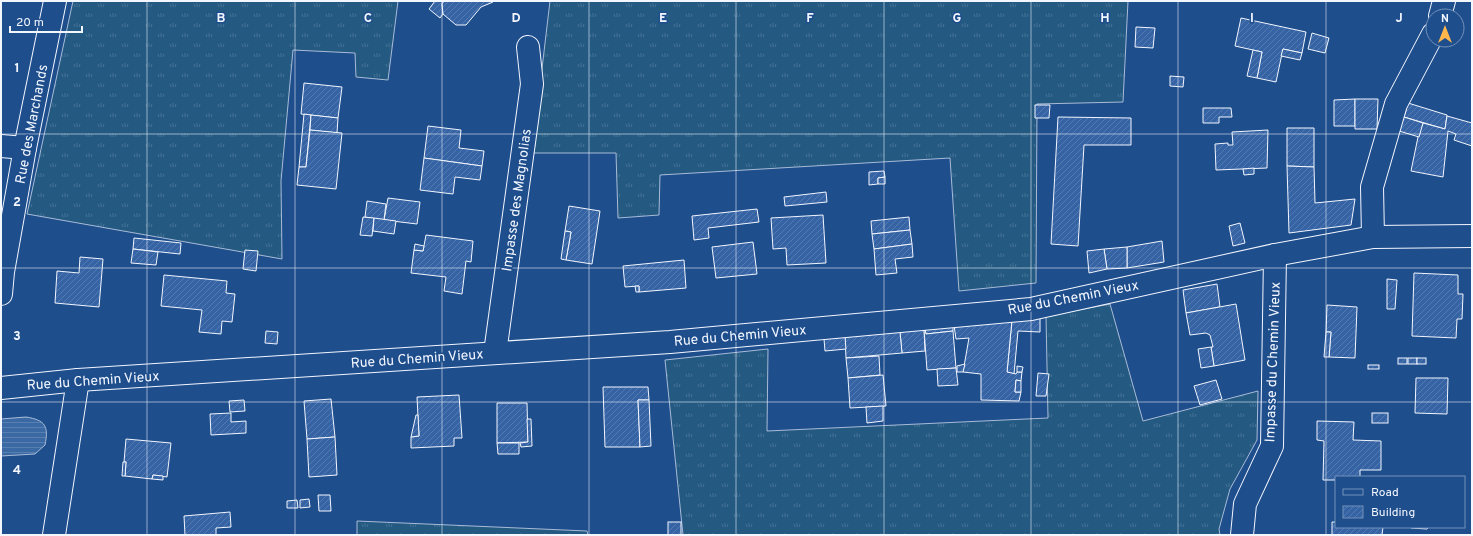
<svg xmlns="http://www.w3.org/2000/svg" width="1473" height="536" font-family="Overpass,sans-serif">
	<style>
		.grass { fill: url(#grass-tufts); stroke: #a8bbd7 }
		.water { fill: url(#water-rules); stroke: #a8bbd7 }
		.building { fill: url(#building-hatch); stroke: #f2f6ff }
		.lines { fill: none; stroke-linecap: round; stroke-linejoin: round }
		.street-casing { stroke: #f2f6ff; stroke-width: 24 }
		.street { stroke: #1f4e8c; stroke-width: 22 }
		.grid { fill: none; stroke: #f2f6ff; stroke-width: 1; stroke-opacity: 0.55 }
		.labels { text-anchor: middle; stroke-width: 3; stroke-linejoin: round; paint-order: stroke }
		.street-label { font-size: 14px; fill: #f2f6ff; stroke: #1f4e8c }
		.grid-label { font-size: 13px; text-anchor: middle; font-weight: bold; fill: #f2f6ff; stroke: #1f4e8c; stroke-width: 3; stroke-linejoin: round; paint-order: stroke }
	</style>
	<defs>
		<pattern id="grass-tufts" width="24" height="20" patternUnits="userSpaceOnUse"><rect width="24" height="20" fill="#245a82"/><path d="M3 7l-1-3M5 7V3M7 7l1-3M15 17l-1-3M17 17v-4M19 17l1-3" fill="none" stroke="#447295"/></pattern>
		<pattern id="water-rules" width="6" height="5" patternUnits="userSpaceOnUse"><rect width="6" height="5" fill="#3b69a3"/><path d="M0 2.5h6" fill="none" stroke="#587fb1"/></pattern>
		<pattern id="building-hatch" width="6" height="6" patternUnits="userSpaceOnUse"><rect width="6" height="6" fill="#3563a3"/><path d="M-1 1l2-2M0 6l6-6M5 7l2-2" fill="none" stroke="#537ab1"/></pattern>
	</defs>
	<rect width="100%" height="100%" fill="#1f4e8c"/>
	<g class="grass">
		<path d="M73,1H398L388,80L356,77L355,53L293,50L281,181L282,259L27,214Z"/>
		<path d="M550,1H1128L1123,102L1037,104L1036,283L959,291L950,158L660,175L659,215L618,218L616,153H532Z"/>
		<path d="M1110,304L1143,421L1258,391L1257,440L1230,489L1219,529L1220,535H683L665,360L768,349L767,431L1048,418L1046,316Z"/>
		<path d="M357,521L587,531L588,535H357Z"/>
	</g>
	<path class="water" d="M26,417C45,420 49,426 45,445L35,454L1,456V419Z"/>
	<g class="building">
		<path d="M435,1H444L442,4L443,14L440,18L429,9Z"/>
		<path d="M444,1H493V2L481,7L466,25H456L443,14L442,4Z"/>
		<path d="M1241,18L1306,32L1302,53L1283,49L1276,82L1257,78L1262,52L1235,46Z"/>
		<path d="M1136,27L1155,28L1153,48L1135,47Z"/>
		<path d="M1312,33L1329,38L1325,53L1308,49Z"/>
		<path d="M1283,49L1302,53L1300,60L1281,56Z"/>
		<path d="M1253,50L1262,52L1257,78L1247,76Z"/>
		<path d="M1170,76L1184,77L1183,87L1170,86Z"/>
		<path d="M304,83L342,87L338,118L301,114Z"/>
		<path d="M1355,99V126H1334V100Z"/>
		<path d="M1355,99H1378L1377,129H1355Z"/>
		<path d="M1408,103L1447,115L1445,129L1404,117Z"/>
		<path d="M1035,105H1050L1049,118H1035Z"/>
		<path d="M1203,108H1231L1232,117H1219V123H1203Z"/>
		<path d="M304,114L311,115L306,167H299Z"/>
		<path d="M311,115L338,118L337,133L310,130Z"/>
		<path d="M1447,116L1472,123V146L1454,140L1456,134L1448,131L1443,177L1411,171L1418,137L1423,123L1445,129Z"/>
		<path d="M1058,117L1131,118V145H1084L1078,246L1051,244Z"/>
		<path d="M1404,117L1423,123L1419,137L1399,131Z"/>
		<path d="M428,126L461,130L459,148L484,151L482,166L424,158Z"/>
		<path d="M1287,128H1314V167L1287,166Z"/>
		<path d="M310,130L342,133L336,189L297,185L299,167H306Z"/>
		<path d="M1268,130L1267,168L1216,170L1215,144L1228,143V145H1233L1232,132Z"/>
		<path d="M424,158L482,166L480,180L455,177L453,194L420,190Z"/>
		<path d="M1287,166L1314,167L1315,203L1355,199L1351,225L1289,233Z"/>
		<path d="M1254,168V174L1244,175L1243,169Z"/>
		<path d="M884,171L885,177L878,178V184L869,185V172Z"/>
		<path d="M885,177V184H878V178Z"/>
		<path d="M826,192L827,202L785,206L784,197Z"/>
		<path d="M388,198L420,202L417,224L384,220Z"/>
		<path d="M367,201L386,204L384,220L365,217Z"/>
		<path d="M569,206L600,211L592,264L566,260L571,232L565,231Z"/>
		<path d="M757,209L759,222L708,228L709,238L694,240L692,216Z"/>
		<path d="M823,215L826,263L787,265L786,248L773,249L771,218Z"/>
		<path d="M363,217L374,218L372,236L360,235Z"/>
		<path d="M909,217L910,230L872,234L871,221Z"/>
		<path d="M374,218L396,221L394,234L373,231Z"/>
		<path d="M1240,223L1245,243L1233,246L1229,226Z"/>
		<path d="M910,230L912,244L874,249L872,234Z"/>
		<path d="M565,231L571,232L566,260L561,259Z"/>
		<path d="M426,235L473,241L471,262L466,261L462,294L444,291L446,277L411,273L414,250L423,251Z"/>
		<path d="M134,238L181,243L180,254L133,249Z"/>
		<path d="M1162,241L1164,262L1127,268V247Z"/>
		<path d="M753,242L757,274L716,278L712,247Z"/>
		<path d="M415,244L424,246L423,251L414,250Z"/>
		<path d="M912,244L913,257L895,259L897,273L876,275L874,249Z"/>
		<path d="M1127,247V268L1107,269L1104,249Z"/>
		<path d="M133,249L158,252L156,265L131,263Z"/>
		<path d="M1104,249L1107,269L1089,273L1087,251Z"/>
		<path d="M245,250L258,251L256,271L243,269Z"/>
		<path d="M80,257L103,259L99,307L55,303L57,271L79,273Z"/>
		<path d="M684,260L686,288L639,292V286L625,287L623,266Z"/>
		<path d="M1414,273L1458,275V294H1463L1462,319H1457L1456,338L1412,336Z"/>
		<path d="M164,275L227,281L226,293L235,294L232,322L222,321L221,334L199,332L202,310L161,306Z"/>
		<path d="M1387,279L1397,280L1395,309H1387Z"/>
		<path d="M1217,284L1220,307L1186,313L1183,290Z"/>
		<path d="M635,286H639V292H636Z"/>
		<path d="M1236,304L1245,360L1214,366L1211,347H1213L1210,335L1206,333L1190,335L1186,313Z"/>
		<path d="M1327,305L1357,307L1355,358L1329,357L1331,332H1326Z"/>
		<path d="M1040,318V332L1018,331L1014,374L1007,372L1012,320Z"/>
		<path d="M1012,320L1007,372L1016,374L1017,372H1022L1021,381L1016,380L1015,392H1021L1019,401L981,400V374L963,372L969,338L956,339L954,325Z"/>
		<path d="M953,325V331L926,334L925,329Z"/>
		<path d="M924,329L925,351L902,353L900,332Z"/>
		<path d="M924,329H925L926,334L953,331L956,368L927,370Z"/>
		<path d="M266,331L278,332L277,344L265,343Z"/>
		<path d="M900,332L902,353L846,358L845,337Z"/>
		<path d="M1326,332H1331L1329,357H1324Z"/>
		<path d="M845,337L846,349L825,351L824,339Z"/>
		<path d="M1211,347L1214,366L1201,368L1198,349Z"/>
		<path d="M879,356L880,375L848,378L846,358Z"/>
		<rect x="1398" y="358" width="9" height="6"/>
		<rect x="1408" y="358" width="9" height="6"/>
		<rect x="1417" y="358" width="9" height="6"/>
		<path d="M965,364L963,372H957V366Z"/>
		<rect x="1368" y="365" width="11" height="4"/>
		<path d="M1017,366L1023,367L1022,372H1017Z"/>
		<path d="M956,368L958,385L938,386L937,369Z"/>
		<path d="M1038,373L1049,374L1046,396H1036Z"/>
		<path d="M883,375L886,406L850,408L848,378Z"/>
		<path d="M1416,378H1448L1447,414L1415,413Z"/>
		<path d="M1016,380L1021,381V392H1015Z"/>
		<path d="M1216,380L1222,399L1200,405L1194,386Z"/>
		<path d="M603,387H648L649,400H638L640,447H605Z"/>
		<path d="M459,395L462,438H454V446L411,448V437L419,436L417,397Z"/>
		<path d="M331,399L335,437L307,439L304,401Z"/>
		<path d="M244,400L245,411L230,412L229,401Z"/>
		<path d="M638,400H649L651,446L640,447Z"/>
		<path d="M497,403H527L528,442L497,443Z"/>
		<path d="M883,406V421L867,423L866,407Z"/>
		<path d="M231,413V422L246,421V433L211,435L210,414Z"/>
		<rect x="1372" y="413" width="16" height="10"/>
		<path d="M416,415H418L419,436L411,437Z"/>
		<path d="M527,419H531L532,446L521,447L520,443L528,442Z"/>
		<path d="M1317,421L1354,422L1353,440L1381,441V470H1360V477H1336V480H1323L1324,441L1317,440Z"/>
		<path d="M335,437L337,475L309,477L307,439Z"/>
		<path d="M126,439L171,443L167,477L153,475L152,479L125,476L126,462H124Z"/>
		<path d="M497,443H519V454H498Z"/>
		<path d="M123,462H126L125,476H122Z"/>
		<path d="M153,475L163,476V480L152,479Z"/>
		<path d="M318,495H330L331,511H319Z"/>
		<path d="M309,499L310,507L300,508V500Z"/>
		<path d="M297,500L298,508H287V501Z"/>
		<path d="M230,512L231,527L216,528V535H185L184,516Z"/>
		<rect x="668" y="522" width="13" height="13"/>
		<path d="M1332,522H1336V527H1383L1382,535H1332Z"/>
		<path d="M1411,527H1429L1427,529L1411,528Z"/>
	</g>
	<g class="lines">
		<g class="street-casing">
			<g id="street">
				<path d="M1440,16L1444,1"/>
				<path d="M1,146L25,148"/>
				<path d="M1373,237L1372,187L1396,104L1433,34"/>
				<path d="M1,294L3,272L25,148L55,1"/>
				<path d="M495,353L532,84L528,47"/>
				<path d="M1,388L78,380L670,342L1031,309L1275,255L1373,237L1472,236"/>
				<path d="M54,535L78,380"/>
				<path d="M1242,535L1245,504L1272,446L1275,255"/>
			</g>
		</g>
		<use href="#street" class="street"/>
	</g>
	<path class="grid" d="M147,1V535M295,1V535M442,1V535M589,1V535M736,1V535M884,1V535M1031,1V535M1178,1V535M1326,1V535M1,134H1472M1,268H1472M1,402H1472"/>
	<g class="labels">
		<g class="street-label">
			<text transform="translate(31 124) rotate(-79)" y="5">Rue des Marchands</text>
			<text transform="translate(516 200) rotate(-82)" y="5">Impasse des Magnolias</text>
			<text transform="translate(1073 297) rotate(-11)" y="5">Rue du Chemin Vieux</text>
			<text transform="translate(740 335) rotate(-5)" y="5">Rue du Chemin Vieux</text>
			<text transform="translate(417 358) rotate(-4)" y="5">Rue du Chemin Vieux</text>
			<text transform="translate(1272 362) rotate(-88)" y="5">Impasse du Chemin Vieux</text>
			<text transform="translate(93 380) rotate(-4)" y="5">Rue du Chemin Vieux</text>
		</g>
	</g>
	<g class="grid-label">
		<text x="221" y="22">B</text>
		<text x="368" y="22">C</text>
		<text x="516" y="22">D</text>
		<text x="663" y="22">E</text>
		<text x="810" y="22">F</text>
		<text x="957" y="22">G</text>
		<text x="1105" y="22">H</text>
		<text x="1252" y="22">I</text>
		<text x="1399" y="22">J</text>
		<text x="17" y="72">1</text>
		<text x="17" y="206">2</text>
		<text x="17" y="340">3</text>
		<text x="17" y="474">4</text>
	</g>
	<rect width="1473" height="536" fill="none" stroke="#f2f6ff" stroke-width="4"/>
	<rect x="1335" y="476" width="130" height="52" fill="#1f4e8c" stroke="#7391ba"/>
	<rect x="1343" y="489" width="20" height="6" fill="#1f4e8c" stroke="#7391ba"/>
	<text x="1371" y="496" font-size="12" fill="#f2f6ff">Road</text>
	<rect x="1343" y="506" width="20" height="12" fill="url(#building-hatch)" stroke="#7391ba"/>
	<text x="1371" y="516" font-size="12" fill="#f2f6ff">Building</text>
	<g transform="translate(1445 28)"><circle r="19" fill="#1f4e8c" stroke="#7391ba"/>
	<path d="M0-3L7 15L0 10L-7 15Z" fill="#ffb74d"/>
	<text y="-6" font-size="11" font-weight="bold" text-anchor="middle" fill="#f2f6ff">N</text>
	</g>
	<path d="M10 26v6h72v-6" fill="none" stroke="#f2f6ff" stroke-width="2"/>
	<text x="16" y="26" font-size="12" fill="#f2f6ff" stroke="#1f4e8c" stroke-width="3" paint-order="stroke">20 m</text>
</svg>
